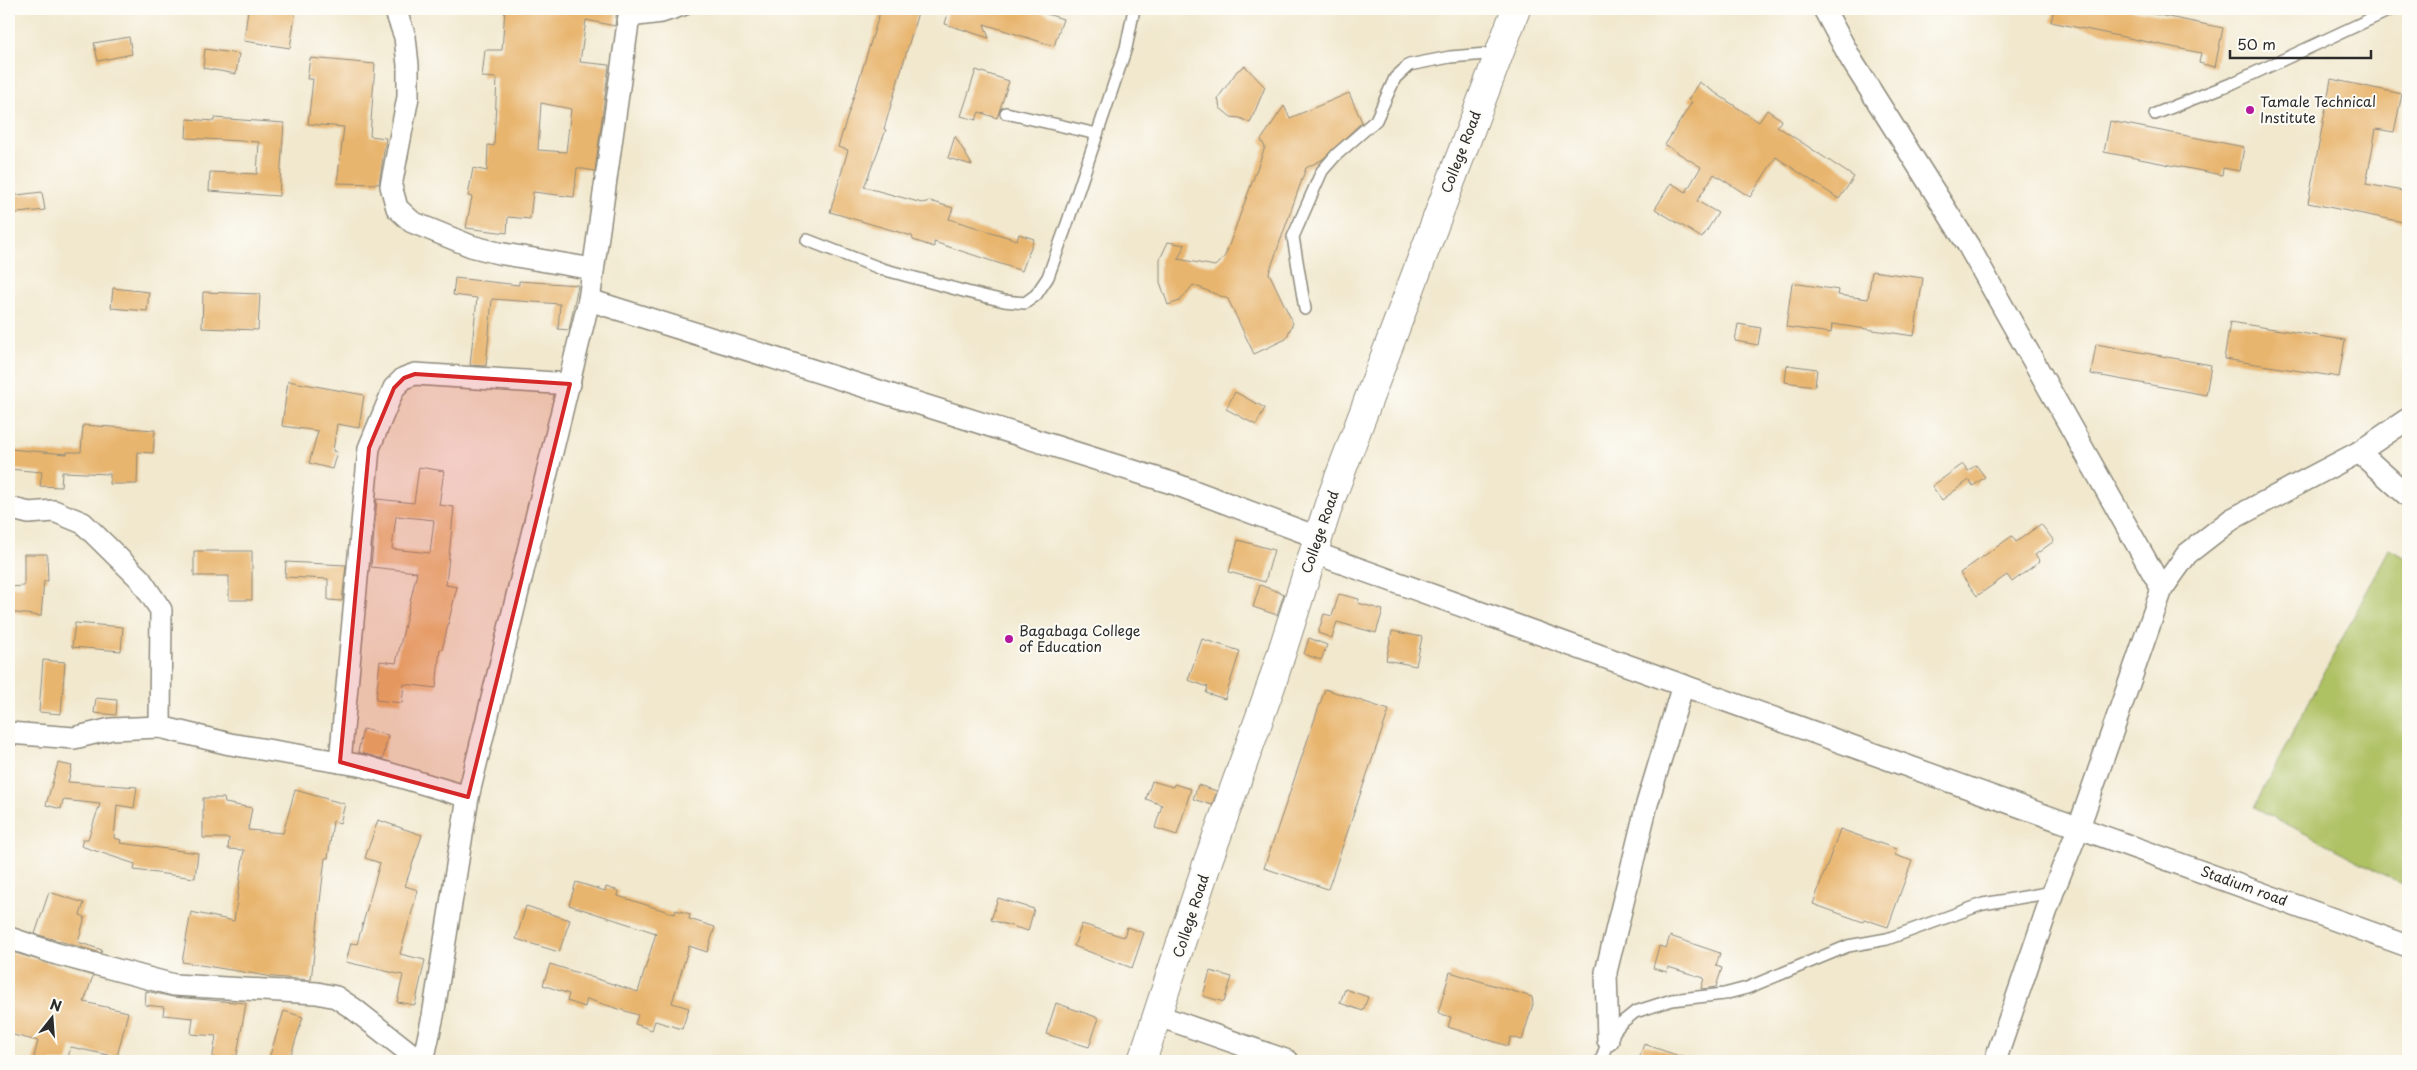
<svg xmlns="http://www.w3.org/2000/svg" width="2417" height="1070" font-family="'Playpen Sans',sans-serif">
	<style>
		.green { fill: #aec164; stroke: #6c7648 }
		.building { fill: #e8b56e; fill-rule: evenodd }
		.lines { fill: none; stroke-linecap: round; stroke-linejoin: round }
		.service-casing { stroke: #8e8a7c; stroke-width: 14 }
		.minor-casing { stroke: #8e8a7c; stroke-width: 24 }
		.tertiary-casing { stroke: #8e8a7c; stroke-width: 30 }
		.service { stroke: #fff; stroke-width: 11 }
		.minor { stroke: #fff; stroke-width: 21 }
		.tertiary { stroke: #fff; stroke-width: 28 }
		.marked { fill: #d62828; fill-opacity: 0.2; stroke: #d62828; stroke-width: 4; stroke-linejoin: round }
		.poi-dot { fill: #b5179e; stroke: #fdfcf7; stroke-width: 2 }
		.labels { text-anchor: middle; stroke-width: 4; stroke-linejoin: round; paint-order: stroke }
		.poi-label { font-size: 14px; fill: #2b2b2b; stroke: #fdfcf7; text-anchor: start }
		.street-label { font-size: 14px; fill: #2b2b2b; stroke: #fdfcf7 }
	</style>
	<rect width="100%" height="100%" fill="#fdfcf7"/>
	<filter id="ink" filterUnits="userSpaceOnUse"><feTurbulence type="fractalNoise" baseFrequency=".02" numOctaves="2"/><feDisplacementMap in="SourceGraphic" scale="10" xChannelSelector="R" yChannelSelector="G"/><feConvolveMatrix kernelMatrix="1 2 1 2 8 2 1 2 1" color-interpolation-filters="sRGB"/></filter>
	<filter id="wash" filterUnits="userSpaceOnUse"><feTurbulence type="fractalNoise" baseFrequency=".0096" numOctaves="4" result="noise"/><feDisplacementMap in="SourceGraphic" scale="20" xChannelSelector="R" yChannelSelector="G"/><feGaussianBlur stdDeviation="1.12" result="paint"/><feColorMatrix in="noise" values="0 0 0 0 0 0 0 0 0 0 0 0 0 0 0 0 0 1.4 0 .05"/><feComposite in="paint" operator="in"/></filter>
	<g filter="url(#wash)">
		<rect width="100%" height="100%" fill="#f1e8ce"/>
		<path class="green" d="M2389,549L2408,559V887L2254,807Z"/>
		<g id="blocks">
			<g class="building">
				<path d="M248,9H296L290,48L244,41Z"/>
				<path d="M505,9H617L615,26L586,20L580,62L609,65L595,171L577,168L574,197L533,192L530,219L508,217L507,233L466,228L472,197L468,196L473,168L487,171L488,145L494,146L497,78L482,77L485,50H502ZM541,103L571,109L566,152L538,150Z"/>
				<path d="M881,9H919L884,129L886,130L864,187L922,203L930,201L953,208L949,219L1017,240L1019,234L1034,239L1022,271L934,242V247L913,240L912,236L830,212L848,150L838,147Z"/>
				<path d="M946,9H1031L1063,19L1054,46L984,24L989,38L945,24L948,13L945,12Z"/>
				<path d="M2054,9H2129L2223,28L2215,67L2199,63L2201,53L2051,22Z"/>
				<path d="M129,37L132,54L98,61L94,43Z"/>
				<path d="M205,49L239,54L236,74L203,68Z"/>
				<path d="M310,58L375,64L370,136L386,138L379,184L337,183L344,127L308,124L313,79H307Z"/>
				<path d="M1245,66L1265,87L1250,123L1240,118L1231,117L1220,108L1218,98L1237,71Z"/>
				<path d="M976,70L1009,81L997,118L979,112L976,120L961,116Z"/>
				<path d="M2331,79L2402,94L2394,132L2376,129L2366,184L2408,192V223L2308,203Z"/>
				<path d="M1699,82L1759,122L1767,110L1782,120L1777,126L1854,177L1839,199L1776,157L1750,197L1714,174L1697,201L1718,213L1702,238L1655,209L1671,183L1686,192L1701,167L1665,145L1692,102L1688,100Z"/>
				<path d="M1349,93L1362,122L1323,159L1306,168L1269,273L1293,323L1286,339L1254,354L1228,299L1193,285L1180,301L1168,305L1160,282V259L1168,242L1185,245L1178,259L1215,266L1225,256L1265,147L1261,140L1284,106L1290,118Z"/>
				<path d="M214,118L284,123L279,196L209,191L210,172L257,174L259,142L186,138L187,119L214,121Z"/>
				<path d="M2110,121L2244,147L2240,171L2223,168L2222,175L2104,152Z"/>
				<path d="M955,136L972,165L948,158Z"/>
				<path d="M42,192L45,210L9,214V196Z"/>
				<path d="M1872,271L1923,278L1914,336L1832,324L1831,333L1786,327L1792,283L1839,290L1838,295L1868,299Z"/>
				<path d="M455,278L519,285V281L578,285L569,330L558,329L560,304L492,299L486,366L470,365L477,298L453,295Z"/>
				<path d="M113,288L149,292L147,311L111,308Z"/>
				<path d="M203,292L260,294L258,330L202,328Z"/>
				<path d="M2230,322L2345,340L2339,377L2224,359Z"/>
				<path d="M1738,324L1761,328L1758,345L1735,341Z"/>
				<path d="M2096,344L2211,365L2206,395L2091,374Z"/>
				<path d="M1787,365L1817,369L1815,386L1785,382Z"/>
				<path d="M288,381L364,395L359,428L337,424L333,451L337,452L332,469L309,463L318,431L282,426Z"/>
				<path d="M1235,392L1265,408L1256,425L1226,409Z"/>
				<path d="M83,425L155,430L153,453L138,452L137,484H110V474L62,472L61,487L40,486L42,472L9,469V449L67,454V452H81Z"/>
				<path d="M1963,464L1968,471L1976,465L1985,477L1973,486L1969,480L1942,500L1932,486Z"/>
				<path d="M419,467L444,471L439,505L454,507L446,585L457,587L442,650L440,649L436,688L404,684L402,703L376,700L380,661L396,663L417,572L371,567L377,499L414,503ZM396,516L434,520L430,553L392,549Z"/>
				<path d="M2041,524L2054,541L2035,555L2040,561L2012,582L2007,575L1977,596L1960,573L2012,536L2016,542Z"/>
				<path d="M1238,540L1274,550L1265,582L1229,572Z"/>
				<path d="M194,551H252V600H229V576H194Z"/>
				<path d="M24,554H47L48,581H44L41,616L9,612V587L24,586Z"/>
				<path d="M286,562L346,565L342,601L328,600V579L285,577Z"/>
				<path d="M1260,585L1284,594L1277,615L1253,607Z"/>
				<path d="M1339,594L1359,599L1358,603L1383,610L1376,633L1337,622L1332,638L1318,633L1324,614L1332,616Z"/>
				<path d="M75,623L123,627L121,651L72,647Z"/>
				<path d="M1392,631L1422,637L1416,666L1386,660Z"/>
				<path d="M1309,638L1327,645L1321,660L1304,654Z"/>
				<path d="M1202,639L1240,651L1225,699L1206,693L1208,687L1188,680Z"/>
				<path d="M43,660L65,662L61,714L39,712Z"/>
				<path d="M1325,689L1389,710L1328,889L1264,868Z"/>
				<path d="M96,698L117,700L116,715L94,713Z"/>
				<path d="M363,729L388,735L383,759L358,752Z"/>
				<path d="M58,763L72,766L68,782L137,787L134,808L117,805L114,838L121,840L120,843L198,853L195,878L134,870L135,864L81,846L83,839H88L100,804L63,800L61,809L46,805Z"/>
				<path d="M1152,781L1173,787L1174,784L1191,789L1177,835L1155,828L1162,805L1146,799Z"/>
				<path d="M1198,785L1217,791L1212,805L1193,799Z"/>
				<path d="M295,790L345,804L340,823L333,821L328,858H325L311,980L273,977L182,962L191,912L234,921L244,850L228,849L229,838H203V798H224L225,803L252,808L248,830L283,833Z"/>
				<path d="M378,820L422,835L405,886L418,890L400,954L425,960L415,1005L397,1002L403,975L346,962L351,943L357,944L380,863L365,858Z"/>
				<path d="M1840,829L1896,849L1895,855L1912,861L1888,927L1864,919L1863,922L1813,904Z"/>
				<path d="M576,882L605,891L606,887L619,891L618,896L675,914L676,910L690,914L689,919L715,927L707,952L689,946L672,1003L689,1008L682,1029L655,1021L652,1030L635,1024L638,1015L587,999L585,1007L567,1001L569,994L543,985L550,964L638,992L656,933L569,905Z"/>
				<path d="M49,892L84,903L80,915L85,917L78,942L102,950L101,953L35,934Z"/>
				<path d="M998,898L1034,909L1028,931L991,920Z"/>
				<path d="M526,906L570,920L559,952L516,939Z"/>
				<path d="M1082,924L1124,937L1127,927L1144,933L1132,968L1074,946Z"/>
				<path d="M1670,936L1720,953L1716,966L1722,968L1716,987L1701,989L1704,978L1668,967L1667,972L1653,968L1659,946L1666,948Z"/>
				<path d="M9,951L93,976L84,1002L128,1012L117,1057L71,1047L67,1061H33L38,1041L9,1034Z"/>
				<path d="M1210,971L1232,977L1224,1002L1203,996Z"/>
				<path d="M1450,972L1532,997L1533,1004L1522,1040L1511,1037L1508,1046L1448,1027L1451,1017L1438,1013Z"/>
				<path d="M1345,989L1368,997L1363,1011L1340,1003Z"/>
				<path d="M146,991L173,997L246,1003L236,1061H212L216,1036L191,1034L193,1018L163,1015L164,1007L145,1005Z"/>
				<path d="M1056,1003L1099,1018L1089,1047L1046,1034Z"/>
				<path d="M284,1011L303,1017L289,1061L269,1058Z"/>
				<path d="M1644,1044L1688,1059L1687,1061H1638Z"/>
			</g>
		</g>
	</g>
	<g filter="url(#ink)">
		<use href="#blocks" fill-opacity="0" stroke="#8e8a7c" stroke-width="1"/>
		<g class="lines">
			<g class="service-casing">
				<g id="service">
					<path d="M630,21L662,17L686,9"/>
					<path d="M1006,113L1097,134"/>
					<path d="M2155,114L2233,83L2392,9"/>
					<path d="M807,240L882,269L967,292L1004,301L1025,303L1036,295L1048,277L1068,221L1126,48L1134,9"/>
					<path d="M1305,309L1293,237L1322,171L1336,155L1376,120L1395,78L1409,65L1450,57L1499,53"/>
					<path d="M1601,1061L1608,1040L1620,1024L1635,1012L1672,1000L1724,994L1747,988L1848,946L1887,939L1983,904L2053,892"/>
				</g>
			</g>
			<g class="minor-casing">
				<g id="minor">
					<path d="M395,9L405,37L408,65V97L391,186L397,208L412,222L471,246L498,253L593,269"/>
					<path d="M1824,9L1852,61L1968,245L2162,589"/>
					<path d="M589,300L1175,484L1317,537"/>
					<path d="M2359,452L2408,496"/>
					<path d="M9,508L29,513L54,511L83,523L140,579L161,610L160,727"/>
					<path d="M1312,552L2408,946"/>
					<path d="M9,733L74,738L111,729L160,727L230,744L364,766L468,797L433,1016L423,1061"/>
					<path d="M340,762L369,448L394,388L404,378L415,374L570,384"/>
					<path d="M468,797L589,300L630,9"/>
					<path d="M9,938L57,954L174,985L317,993L336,997L354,1009L420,1061"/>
					<path d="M1159,1016L1288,1061"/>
					<path d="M1608,1040L1606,972L1647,804L1683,685"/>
					<path d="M1995,1061L2053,892L2079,827L2162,589L2187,554L2232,519L2359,452L2408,419"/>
				</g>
			</g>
			<g class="tertiary-casing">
				<path id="tertiary" d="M1142,1061L1208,861L1271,686L1329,504L1516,9"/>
			</g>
			<use href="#service" class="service"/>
			<use href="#minor" class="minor"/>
			<use href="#tertiary" class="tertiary"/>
		</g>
	</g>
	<path class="marked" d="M415,374L570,384L468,797L340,762L369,448L394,388L404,378Z"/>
	<g class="poi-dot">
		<circle cx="2250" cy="110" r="5"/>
		<circle cx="1009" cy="639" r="5"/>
	</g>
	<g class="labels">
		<g class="poi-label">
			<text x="2260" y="107">Tamale Technical<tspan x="2260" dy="16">Institute</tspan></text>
			<text x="1019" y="636">Bagabaga College<tspan x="1019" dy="16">of Education</tspan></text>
		</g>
		<g class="street-label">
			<text transform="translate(1461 152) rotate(-69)" y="5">College Road</text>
			<text transform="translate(1320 532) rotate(-71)" y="5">College Road</text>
			<text transform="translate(2244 886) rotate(20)" y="5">Stadium road</text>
			<text transform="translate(1191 916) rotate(-72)" y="5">College Road</text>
		</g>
	</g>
	<rect width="2417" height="1070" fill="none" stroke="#fdfcf7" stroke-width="30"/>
	<g transform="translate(52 1018) rotate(17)" stroke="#fdfcf7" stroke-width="4" paint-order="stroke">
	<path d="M0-4L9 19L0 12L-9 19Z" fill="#2b2b2b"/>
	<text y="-8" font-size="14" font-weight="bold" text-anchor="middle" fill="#2b2b2b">N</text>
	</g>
	<path d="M2230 50v8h141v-8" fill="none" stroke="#2b2b2b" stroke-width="2.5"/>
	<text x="2237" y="50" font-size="15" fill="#2b2b2b" stroke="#fdfcf7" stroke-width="4" paint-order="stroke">50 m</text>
</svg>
